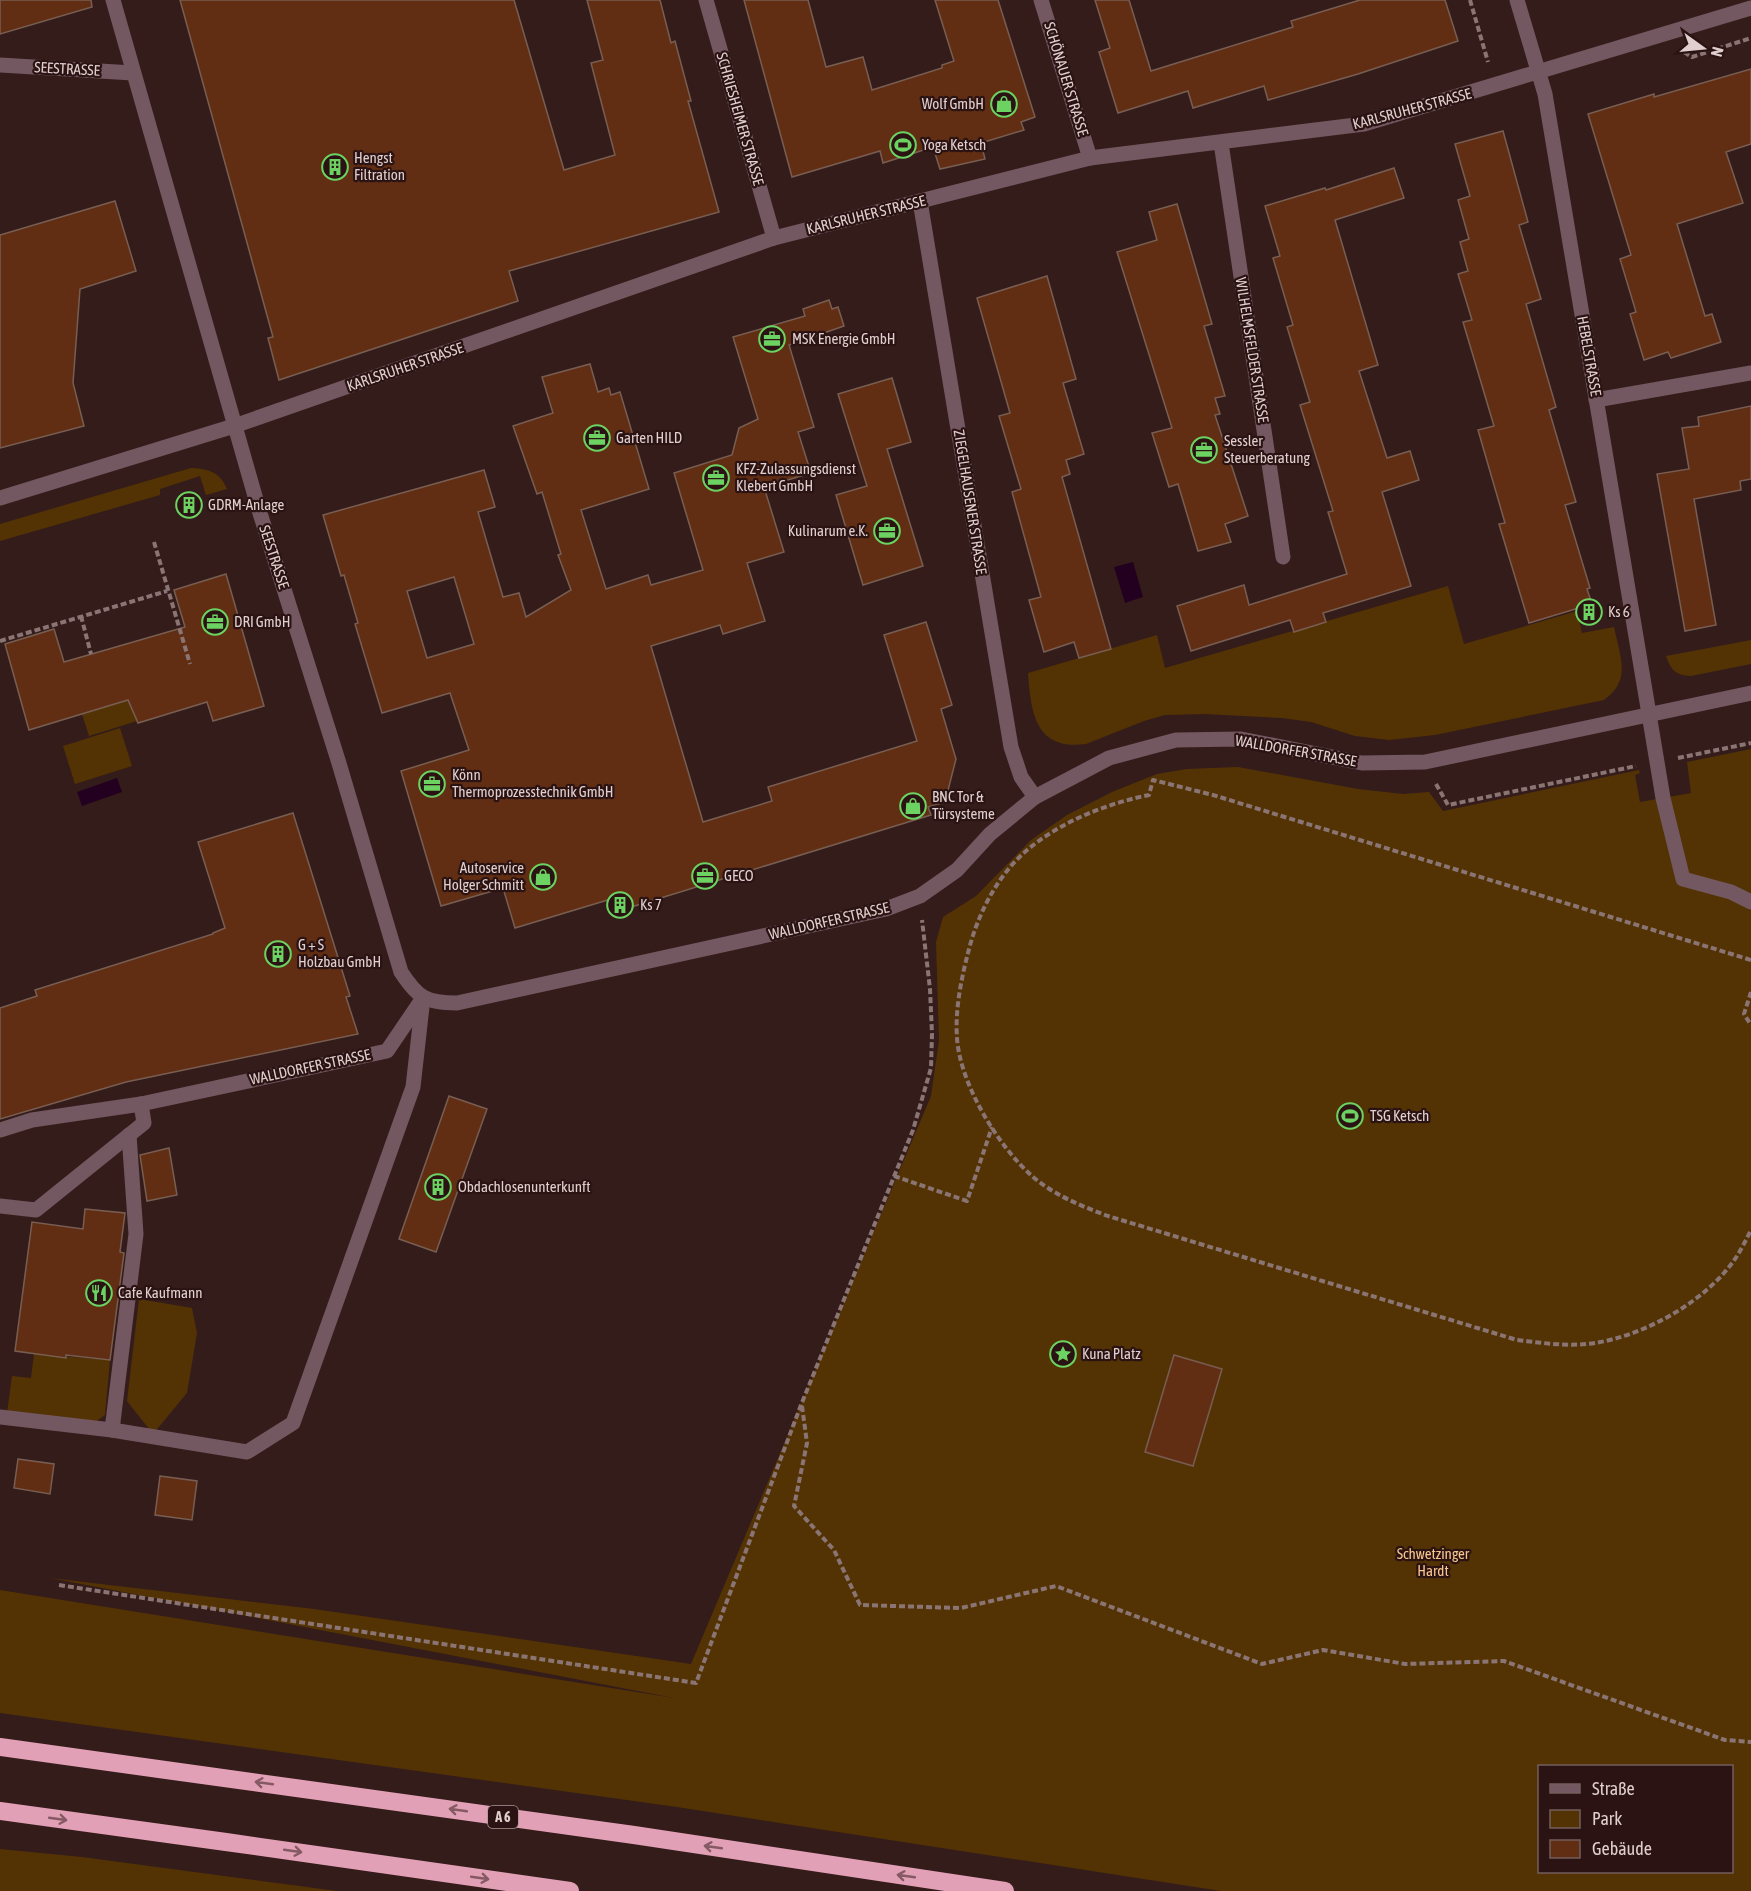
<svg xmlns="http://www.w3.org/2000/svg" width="1751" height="1891" font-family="'Asap Condensed',sans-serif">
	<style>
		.green { fill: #533304; fill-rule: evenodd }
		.water { fill: #23001f }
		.building { fill: #612e13; stroke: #785e52; stroke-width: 1.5; fill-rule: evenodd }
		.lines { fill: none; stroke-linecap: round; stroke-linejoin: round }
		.path { stroke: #8a7574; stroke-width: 4; stroke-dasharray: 6 3; stroke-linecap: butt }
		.service { stroke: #735861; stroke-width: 15 }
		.minor { stroke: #735861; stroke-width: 15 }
		.motorway { stroke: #e2a0b6; stroke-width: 18 }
		.oneway { stroke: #865a64 }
		.labels { text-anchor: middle; stroke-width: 4.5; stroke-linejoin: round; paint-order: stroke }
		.shield { fill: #2a1312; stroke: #a99796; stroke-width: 1.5 }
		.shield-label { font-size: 14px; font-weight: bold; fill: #e0cfce }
		.street-label { font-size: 15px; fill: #e0cfce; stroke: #2a1312 }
		.poi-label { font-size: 15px; fill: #e0cfce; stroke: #2a1312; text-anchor: start }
		.park-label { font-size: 15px; fill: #f8c68f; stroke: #2a1312 }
	</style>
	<rect width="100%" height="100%" fill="#341c1b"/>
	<g class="green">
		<path d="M191,468C209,469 220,472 227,489L206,495L200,476L160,489V495L0,541V524Z"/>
		<path d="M1448,586L1464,644L1577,611L1582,633L1614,627C1620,657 1632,680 1604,700L1435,735L1389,740L1355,736L1311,722L1282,718L1205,714L1165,715L1144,721L1086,744C1035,751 1031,712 1028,673L1157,635L1165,668Z"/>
		<path d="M1751,640V664L1691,676C1675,675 1671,670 1666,656Z"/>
		<path d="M131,699L137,721L89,736L82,714Z"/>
		<path d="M120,728L132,766L75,784L63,746Z"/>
		<path d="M1751,749V1891H1221L677,1807L0,1713V1590L674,1698L50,1578L314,1609L691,1664L931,1096L939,1040L936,942L943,917L976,896L1031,840L1067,815L1112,792L1157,774L1187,769L1238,767L1358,789L1403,794L1429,792L1443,811L1639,770L1640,773L1635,775L1640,802L1691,793L1687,762ZM1540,1766H1732V1872H1540Z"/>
		<path d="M139,1299L192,1308L197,1333L187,1393L153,1434L127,1401Z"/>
		<path d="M34,1354L110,1360L105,1415L94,1423L7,1413L12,1376L31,1378Z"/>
		<path d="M0,1849L82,1857L337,1891H0Z"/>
	</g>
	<g class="water">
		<path d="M1133,562L1143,597L1125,603L1114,567Z"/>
		<path d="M117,778L122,792L82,806L77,792Z"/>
	</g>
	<g class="building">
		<path d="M0,0H91L92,7L0,34Z"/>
		<path d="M180,0H514L564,170L615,155L591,63L603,60L587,0H660L671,43L675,41L691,101H688L719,212L509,271L518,301L279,380L268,338L273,337Z"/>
		<path d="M744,0H808L826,67L863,57L872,90L942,68V65L954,61L935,0H998L1035,117L1021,122L1024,130L981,143L985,159L940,169L933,147L883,163L880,151L792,177Z"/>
		<path d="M1095,0H1129L1151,71L1293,27L1291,21L1360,0H1445L1458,41L1358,74L1268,100L1264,86L1193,108L1188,91L1118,113L1099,52L1110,48Z"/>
		<path d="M1751,69V144L1726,152L1743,203L1677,224L1705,316L1712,314L1721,342L1671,358L1668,352L1644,360L1630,314L1636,312L1620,259L1631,255L1588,114L1654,94V97Z"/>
		<path d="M1503,131L1528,222L1519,225L1541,299L1526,304L1556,407L1549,410L1576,502L1565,505L1590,588L1587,589L1592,604L1529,623L1499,524L1505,523L1478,430L1494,426L1463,322L1472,320L1458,274L1468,271L1460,242L1469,239L1458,200L1470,196L1455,144Z"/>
		<path d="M1394,168L1404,198L1335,220L1378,365L1359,371L1387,458L1410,451L1419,480L1382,492L1411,586L1323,613L1326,622L1294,632L1290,620L1191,651L1177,606L1244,585L1249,605L1347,574L1328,512L1333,511L1300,405L1310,402L1287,327L1293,325L1273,258L1280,256L1265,206L1325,188L1326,190Z"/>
		<path d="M115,201L136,271L80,289L73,383L84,426L0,448V235Z"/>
		<path d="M1177,204L1212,324L1204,326L1225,396L1215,398L1220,414L1215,415L1248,516L1225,524L1231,542L1198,551L1178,484L1169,487L1152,433L1172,428L1117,252L1157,240L1149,212Z"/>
		<path d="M1047,276L1076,379L1063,383L1084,454L1066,460L1070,474L1062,477L1111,649L1079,658L1074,642L1044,652L1029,600L1041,597L1012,492L1021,489L999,416L1010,413L977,298Z"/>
		<path d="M829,300L832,309L838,307L844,326L789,345L814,427L798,432L811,473L764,487L784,552L747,563L765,621L723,634L720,625L651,646L703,822L772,801L768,787L917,741L884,635L926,622L952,705L941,709L956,759L945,802L928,807L931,815L615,912L611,899L515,928L503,888L441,906L401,771L469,750L450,693L382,713L355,624L358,623L344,575L341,576L323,515L484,470L495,507L478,512L503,597L519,593L526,617L571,590L558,555L561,554L542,492L537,494L513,426L553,413L542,377L590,364L598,392L609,388L611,395L620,392L649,489L581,510L606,589L648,575L651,585L703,570L674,473L732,455L739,428L758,419L733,337L805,316L803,309ZM454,577L474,644L427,658L407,591Z"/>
		<path d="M892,378L911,442L887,449L923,566L863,585L836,495L867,486L838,394Z"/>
		<path d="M1751,406V479L1740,481L1741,490L1694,499L1716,625L1685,631L1657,474L1689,469L1682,428L1699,426L1698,417Z"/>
		<path d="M226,574L264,706L213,721L207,702L138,723L128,700L29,730L5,644L54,629L64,662L185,627L174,590Z"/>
		<path d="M293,813L350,996L346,997L358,1034L126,1082L0,1119V1008L37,996L35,990L213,934V933L225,928L198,842Z"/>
		<path d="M449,1096L487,1109L436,1252L399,1239Z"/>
		<path d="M169,1148L177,1195L147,1201L140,1155Z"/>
		<path d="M85,1209L125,1213L120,1252L124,1253L110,1360L66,1355V1358L15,1351L32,1222L83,1229Z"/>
		<path d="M1174,1355L1222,1369L1193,1466L1145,1452Z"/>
		<path d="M18,1459L54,1464L50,1494L14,1488Z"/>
		<path d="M160,1476L197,1481L192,1520L155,1515Z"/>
	</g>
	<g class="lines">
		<g class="path">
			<path d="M1470,0L1488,62"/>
			<path d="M1684,52L1692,57L1751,38"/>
			<path d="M154,542L190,664"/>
			<path d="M81,616L91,654"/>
			<path d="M0,641L167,591"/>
			<path d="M1678,758L1751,743"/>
			<path d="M1436,784L1448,805L1636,766"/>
			<path d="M1751,960L1213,795L1153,780L1149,795C1105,804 1060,822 1026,851C996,877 977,916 968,953C961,980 955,1010 957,1038C960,1084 998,1146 1032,1176C1054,1195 1081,1206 1108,1216L1517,1340C1543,1343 1569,1347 1595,1343C1646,1335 1706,1301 1735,1259C1741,1250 1746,1240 1751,1230"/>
			<path d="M1751,992L1744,1014L1751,1025"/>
			<path d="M894,1176L967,1201L992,1127"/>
			<path d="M802,1406L807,1443L794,1506L834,1550L860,1605L961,1608L1056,1586L1262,1664L1323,1650L1405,1664L1504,1661L1725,1740L1751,1742"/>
			<path d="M59,1585L696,1683L801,1405L913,1130L931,1068L932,1034L930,989L922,920"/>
		</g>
		<g class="service">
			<path d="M0,65L133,73"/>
			<path d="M1649,714L1663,798L1683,879L1731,892L1751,902"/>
			<path d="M0,1206L36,1210L144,1123L141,1104"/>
			<path d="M0,1417L112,1430L247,1452L293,1423L413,1087L423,998"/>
			<path d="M112,1430L136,1234L129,1135"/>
		</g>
		<g class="minor">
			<path d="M113,0L259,510L338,760L401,972C418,998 426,1003 457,1003L886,909L920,896L957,870L990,834L1035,797L1109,758L1176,740L1241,739L1362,763L1425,762L1751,693"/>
			<path d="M706,0L774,238"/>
			<path d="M1041,0L1090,158"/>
			<path d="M1517,0L1545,94L1649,714"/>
			<path d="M1221,143L1283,557"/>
			<path d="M920,201L1011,747L1021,777L1035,797"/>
			<path d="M1596,400L1751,373"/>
			<path d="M0,498L234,426L774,238L1090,158L1364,124L1751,8"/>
			<path d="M0,1130L32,1120L141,1104L387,1051L423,998"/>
		</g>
		<g class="motorway">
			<path d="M0,1747L634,1835L1005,1891"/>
			<path d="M0,1811L226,1842L570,1891"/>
		</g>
	</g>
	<defs><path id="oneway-shaft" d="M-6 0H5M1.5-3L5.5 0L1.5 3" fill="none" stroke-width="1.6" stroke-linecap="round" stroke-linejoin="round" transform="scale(1.5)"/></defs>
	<g class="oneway">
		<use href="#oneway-shaft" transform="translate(264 1783) rotate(-172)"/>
		<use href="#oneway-shaft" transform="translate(458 1810) rotate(-172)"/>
		<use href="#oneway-shaft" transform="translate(58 1819) rotate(8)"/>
		<use href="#oneway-shaft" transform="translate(713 1847) rotate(-172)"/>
		<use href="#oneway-shaft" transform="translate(293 1851) rotate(8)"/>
		<use href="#oneway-shaft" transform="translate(906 1876) rotate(-172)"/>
		<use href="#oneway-shaft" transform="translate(480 1878) rotate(8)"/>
	</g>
	<defs>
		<g id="shop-ring" transform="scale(1.35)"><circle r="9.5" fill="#2a1312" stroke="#6cd362" stroke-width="1.5"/><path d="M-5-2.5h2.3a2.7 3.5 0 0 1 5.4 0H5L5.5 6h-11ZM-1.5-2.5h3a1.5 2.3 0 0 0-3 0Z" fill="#6cd362"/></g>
		<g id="stadium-ring" transform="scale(1.35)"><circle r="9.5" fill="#2a1312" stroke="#6cd362" stroke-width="1.5"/><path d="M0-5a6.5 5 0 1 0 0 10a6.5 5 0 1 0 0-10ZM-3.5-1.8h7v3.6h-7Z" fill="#6cd362"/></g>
		<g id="building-ring" transform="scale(1.35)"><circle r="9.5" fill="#2a1312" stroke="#6cd362" stroke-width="1.5"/><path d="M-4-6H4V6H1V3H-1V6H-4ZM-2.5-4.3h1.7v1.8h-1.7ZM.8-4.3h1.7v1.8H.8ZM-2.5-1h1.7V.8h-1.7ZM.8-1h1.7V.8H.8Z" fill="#6cd362"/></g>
		<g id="office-ring" transform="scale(1.35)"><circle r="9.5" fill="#2a1312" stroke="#6cd362" stroke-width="1.5"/><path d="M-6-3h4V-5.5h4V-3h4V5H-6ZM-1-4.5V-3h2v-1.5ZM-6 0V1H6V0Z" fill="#6cd362"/></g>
		<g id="restaurant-ring" transform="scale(1.35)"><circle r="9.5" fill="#2a1312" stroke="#6cd362" stroke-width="1.5"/><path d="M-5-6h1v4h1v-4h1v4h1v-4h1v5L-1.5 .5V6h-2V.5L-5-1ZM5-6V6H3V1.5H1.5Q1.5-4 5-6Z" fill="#6cd362"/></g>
		<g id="sight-ring" transform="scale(1.35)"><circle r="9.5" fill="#2a1312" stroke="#6cd362" stroke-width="1.5"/><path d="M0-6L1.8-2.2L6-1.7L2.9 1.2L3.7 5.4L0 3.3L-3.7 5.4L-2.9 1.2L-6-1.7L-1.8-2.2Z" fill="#6cd362"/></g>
	</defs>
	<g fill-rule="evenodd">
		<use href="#shop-ring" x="1004" y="104"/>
		<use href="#stadium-ring" x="903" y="145"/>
		<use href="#building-ring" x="335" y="167"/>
		<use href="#office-ring" x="772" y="339"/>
		<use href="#office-ring" x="597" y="438"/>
		<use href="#office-ring" x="1204" y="450"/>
		<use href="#office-ring" x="716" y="478"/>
		<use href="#building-ring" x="189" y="505"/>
		<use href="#office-ring" x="887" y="531"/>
		<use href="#building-ring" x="1589" y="612"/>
		<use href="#office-ring" x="215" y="622"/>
		<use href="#office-ring" x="432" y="784"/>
		<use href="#shop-ring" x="913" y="806"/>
		<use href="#office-ring" x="705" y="876"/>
		<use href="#shop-ring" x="543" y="877"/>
		<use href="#building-ring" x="620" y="905"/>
		<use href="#building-ring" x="278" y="954"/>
		<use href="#stadium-ring" x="1350" y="1116"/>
		<use href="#building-ring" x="438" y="1187"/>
		<use href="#restaurant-ring" x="99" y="1293"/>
		<use href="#sight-ring" x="1063" y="1354"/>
	</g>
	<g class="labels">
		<rect class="shield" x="488" y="1806" width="30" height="22" rx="4.5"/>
		<g class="shield-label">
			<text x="503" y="1822">A 6</text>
		</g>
		<g class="street-label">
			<text transform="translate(67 69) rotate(3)" y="5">SEESTRASSE</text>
			<text transform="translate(1066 79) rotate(73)" y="5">SCHÖNAUER STRASSE</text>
			<text transform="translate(1412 109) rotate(-15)" y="5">KARLSRUHER STRASSE</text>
			<text transform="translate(740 119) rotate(74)" y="5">SCHRIESHEIMER STRASSE</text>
			<text transform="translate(866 215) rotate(-14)" y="5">KARLSRUHER STRASSE</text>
			<text transform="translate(1252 350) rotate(81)" y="5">WILHELMSFELDER STRASSE</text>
			<text transform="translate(1589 356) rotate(80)" y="5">HEBELSTRASSE</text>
			<text transform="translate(405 367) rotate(-19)" y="5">KARLSRUHER STRASSE</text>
			<text transform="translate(970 502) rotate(81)" y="5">ZIEGELHAUSENER STRASSE</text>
			<text transform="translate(274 557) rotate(72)" y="5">SEESTRASSE</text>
			<text transform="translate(1296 751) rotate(10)" y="5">WALLDORFER STRASSE</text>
			<text transform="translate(829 921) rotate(-13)" y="5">WALLDORFER STRASSE</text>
			<text transform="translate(310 1067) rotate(-12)" y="5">WALLDORFER STRASSE</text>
		</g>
		<g class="poi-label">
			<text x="984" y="109" text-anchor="end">Wolf GmbH</text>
			<text x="922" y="150">Yoga Ketsch</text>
			<text x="354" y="163">Hengst<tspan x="354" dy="17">Filtration</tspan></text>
			<text x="792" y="344">MSK Energie GmbH</text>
			<text x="616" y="443">Garten HILD</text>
			<text x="1224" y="446">Sessler<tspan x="1224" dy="17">Steuerberatung</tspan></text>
			<text x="736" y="474">KFZ-Zulassungsdienst<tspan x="736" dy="17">Klebert GmbH</tspan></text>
			<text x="208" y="510">GDRM-Anlage</text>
			<text x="868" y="536" text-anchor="end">Kulinarum e.K.</text>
			<text x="1608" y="617">Ks 6</text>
			<text x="234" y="627">DRI GmbH</text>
			<text x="452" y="780">Könn<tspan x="452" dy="17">Thermoprozesstechnik GmbH</tspan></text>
			<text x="932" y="802">BNC Tor &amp;<tspan x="932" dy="17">Türsysteme</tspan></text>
			<text x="524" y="873" text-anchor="end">Autoservice<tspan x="524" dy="17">Holger Schmitt</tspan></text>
			<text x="724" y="881">GECO</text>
			<text x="640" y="910">Ks 7</text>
			<text x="298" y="950">G + S<tspan x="298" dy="17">Holzbau GmbH</tspan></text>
			<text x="1370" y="1121">TSG Ketsch</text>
			<text x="458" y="1192">Obdachlosenunterkunft</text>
			<text x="118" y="1298">Cafe Kaufmann</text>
			<text x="1082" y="1359">Kuna Platz</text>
		</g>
		<g class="park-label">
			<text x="1433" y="1559">Schwetzinger<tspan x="1433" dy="17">Hardt</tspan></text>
		</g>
	</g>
	<rect x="1538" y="1765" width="195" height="108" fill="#2a1312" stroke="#735e5d" stroke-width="1.5"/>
	<rect x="1550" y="1784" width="30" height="9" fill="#735861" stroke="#735e5d" stroke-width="1.5"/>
	<text x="1592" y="1795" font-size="18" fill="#e0cfce">Straße</text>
	<rect x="1550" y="1810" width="30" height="18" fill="#533304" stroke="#735e5d" stroke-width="1.5"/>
	<text x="1592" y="1825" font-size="18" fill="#e0cfce">Park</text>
	<rect x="1550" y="1840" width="30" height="18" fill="#612e13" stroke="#735e5d" stroke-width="1.5"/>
	<text x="1592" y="1855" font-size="18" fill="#e0cfce">Gebäude</text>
	<g transform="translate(1703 48) rotate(105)" stroke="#2a1312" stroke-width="4.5" paint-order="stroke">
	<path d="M0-4.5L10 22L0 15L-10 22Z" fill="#e0cfce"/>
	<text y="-9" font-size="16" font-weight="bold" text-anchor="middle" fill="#e0cfce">N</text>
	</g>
</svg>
